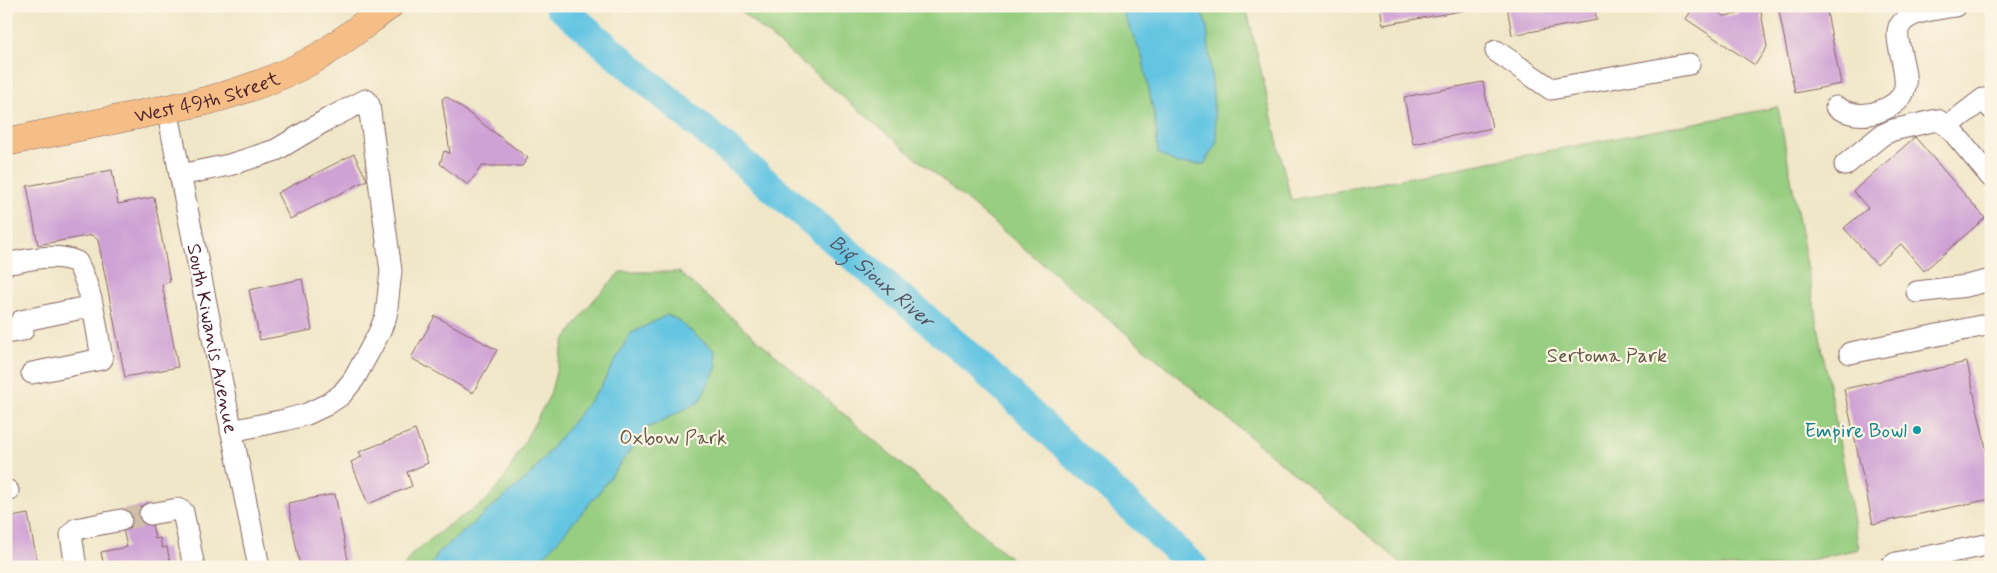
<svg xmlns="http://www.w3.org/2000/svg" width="1997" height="573" font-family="Mynerve,sans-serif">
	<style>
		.green { fill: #97ce81; stroke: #707656 }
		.water { fill: #64c5e2; stroke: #577286 }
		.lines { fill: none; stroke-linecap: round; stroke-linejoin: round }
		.river { stroke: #64c5e2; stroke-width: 29 }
		.building { fill: #cfa2d5 }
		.minor-tunnel { stroke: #cfbea9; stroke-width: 21; stroke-dasharray: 21 11; stroke-linecap: butt }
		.minor-casing { stroke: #846562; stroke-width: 23 }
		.major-casing { stroke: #846562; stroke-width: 29 }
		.minor { stroke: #fff; stroke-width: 21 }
		.major { stroke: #f6be87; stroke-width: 28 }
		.culture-dot { fill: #0f9aa8; stroke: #fcf5e5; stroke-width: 2 }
		.labels { text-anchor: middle; stroke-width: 4.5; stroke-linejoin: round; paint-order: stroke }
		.street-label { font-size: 20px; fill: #4a1f2b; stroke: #fcf5e5 }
		.park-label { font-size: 20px; fill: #615445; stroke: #fcf5e5 }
		.culture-label { font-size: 20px; fill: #0d838f; stroke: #fcf5e5; text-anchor: end }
		.water-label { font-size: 21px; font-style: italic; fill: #525162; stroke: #fcf5e5 }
	</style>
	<rect width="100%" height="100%" fill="#fcf5e5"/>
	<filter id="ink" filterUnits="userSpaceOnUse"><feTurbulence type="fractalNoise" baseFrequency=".02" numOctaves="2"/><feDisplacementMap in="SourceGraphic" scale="10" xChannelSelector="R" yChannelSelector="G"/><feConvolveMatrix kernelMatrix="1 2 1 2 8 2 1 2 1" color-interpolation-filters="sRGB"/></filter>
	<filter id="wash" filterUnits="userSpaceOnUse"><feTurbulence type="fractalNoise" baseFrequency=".0096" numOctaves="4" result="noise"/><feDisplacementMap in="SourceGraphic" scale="20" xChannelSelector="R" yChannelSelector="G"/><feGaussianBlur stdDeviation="1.12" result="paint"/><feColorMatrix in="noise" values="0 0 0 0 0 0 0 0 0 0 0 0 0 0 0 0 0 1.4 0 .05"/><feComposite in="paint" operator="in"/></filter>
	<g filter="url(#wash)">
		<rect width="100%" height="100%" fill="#f0e6c8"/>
		<g class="green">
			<path d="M734,6H1246L1291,200L1778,107L1859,549L1779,567H1406Z"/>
			<path d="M620,272H679L1021,567H404L412,554L450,524L485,502L504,479L550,395L564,341L592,302Z"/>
		</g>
		<g class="water">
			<path d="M1120,6H1199L1207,26L1217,142L1204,164H1177L1158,153L1155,120L1142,56Z"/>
			<path d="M667,315L676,319L715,351L717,367L699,402L646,429L597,495L535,567H430L438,553L530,475L600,388L630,334Z"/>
		</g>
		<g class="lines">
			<path class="river" id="s1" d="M559,6L965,352L1194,567"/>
		</g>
		<g id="blocks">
			<g class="building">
				<path d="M1380,6H1466V10L1383,25Z"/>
				<path d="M1507,6H1594L1597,20L1512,35Z"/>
				<path d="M1694,6H1710L1724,16L1738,14L1737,6H1760L1767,47L1755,65L1686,19Z"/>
				<path d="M1778,6H1831L1827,12L1841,84L1795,93Z"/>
				<path d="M1483,82L1492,128L1413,144L1404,97Z"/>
				<path d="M446,96L528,158L522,166H482L468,185L440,164L444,151L450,153L442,99Z"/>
				<path d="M1915,137L1985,218L1924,271L1901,244L1877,265L1844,228L1868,208L1853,191Z"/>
				<path d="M354,154L367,180L290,219L277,193Z"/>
				<path d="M112,170L118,204L154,197L170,282L162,284L178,367L125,377L98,240L92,235L38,245L27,186Z"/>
				<path d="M302,279L312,330L260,340L249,290Z"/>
				<path d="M435,316L497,350L473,393L411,358Z"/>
				<path d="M1967,362L1991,471V499L1873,524L1844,389Z"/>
				<path d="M415,430L428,463L407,472L412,486L368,504L351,462L362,457L359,452Z"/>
				<path d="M335,494L348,560L313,567H300L288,503Z"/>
				<path d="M148,505L155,539L160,538L162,548L167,547L171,567H104L101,552L127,547L119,511Z"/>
				<path d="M28,514L38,567H6V518Z"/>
				<path d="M1955,563L1978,565V567H1954Z"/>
			</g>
		</g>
	</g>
	<g filter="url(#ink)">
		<use href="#blocks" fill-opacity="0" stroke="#846562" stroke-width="1"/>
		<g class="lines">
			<path class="minor-tunnel" d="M121,520L150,514"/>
			<g class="minor-casing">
				<g id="minor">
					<path d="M1496,51L1551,89L1689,64"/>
					<path d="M1836,107C1850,115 1865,117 1880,111C1916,98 1905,76 1899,45C1898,40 1897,32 1899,27C1908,10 1939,9 1955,6"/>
					<path d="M1991,108L1983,99L1948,126L1991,177"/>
					<path id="s2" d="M167,109L259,567"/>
					<path d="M1845,165L1882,135L1893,130L1937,120L1948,126"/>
					<path d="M180,175L229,165L276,150L328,119L366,100L369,105L391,271L386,316L379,333L354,379L341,395L326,405L307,414L285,420L231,431"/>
					<path d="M10,263C33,259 54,253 77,262C93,292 96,325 102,359L32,373"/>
					<path d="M1917,292L1966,286L1991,280"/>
					<path d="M21,321L92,306"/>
					<path d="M6,333L23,330"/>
					<path d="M1850,353L1991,324"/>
					<path d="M6,491H8"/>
					<path d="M150,514L178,509L183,512L194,567"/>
					<path d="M76,567L71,535L76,529L121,520"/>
					<path d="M1890,567L1896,563L1991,544"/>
				</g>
			</g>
			<g class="major-casing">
				<g id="major">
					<path id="s3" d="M6,142L206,101C246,90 287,76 323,54C346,39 367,22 389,6"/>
				</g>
			</g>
			<use href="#minor" class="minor"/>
			<use href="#major" class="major"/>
		</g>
	</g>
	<circle class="culture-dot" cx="1917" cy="430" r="5"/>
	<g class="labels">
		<g class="street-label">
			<text dy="7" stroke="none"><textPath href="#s3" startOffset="206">West 49th Street</textPath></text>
			<text dy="7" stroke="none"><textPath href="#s2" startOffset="234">South Kiwanis Avenue</textPath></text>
		</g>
		<g class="park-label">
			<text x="1607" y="362">Sertoma Park</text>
			<text x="673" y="444">Oxbow Park</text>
		</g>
		<g class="culture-label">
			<text x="1907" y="437">Empire Bowl</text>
		</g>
		<g class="water-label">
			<text dy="7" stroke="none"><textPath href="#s1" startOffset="424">Big Sioux River</textPath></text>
		</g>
	</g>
	<rect width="1997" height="573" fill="none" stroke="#fcf5e5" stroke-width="25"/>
</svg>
